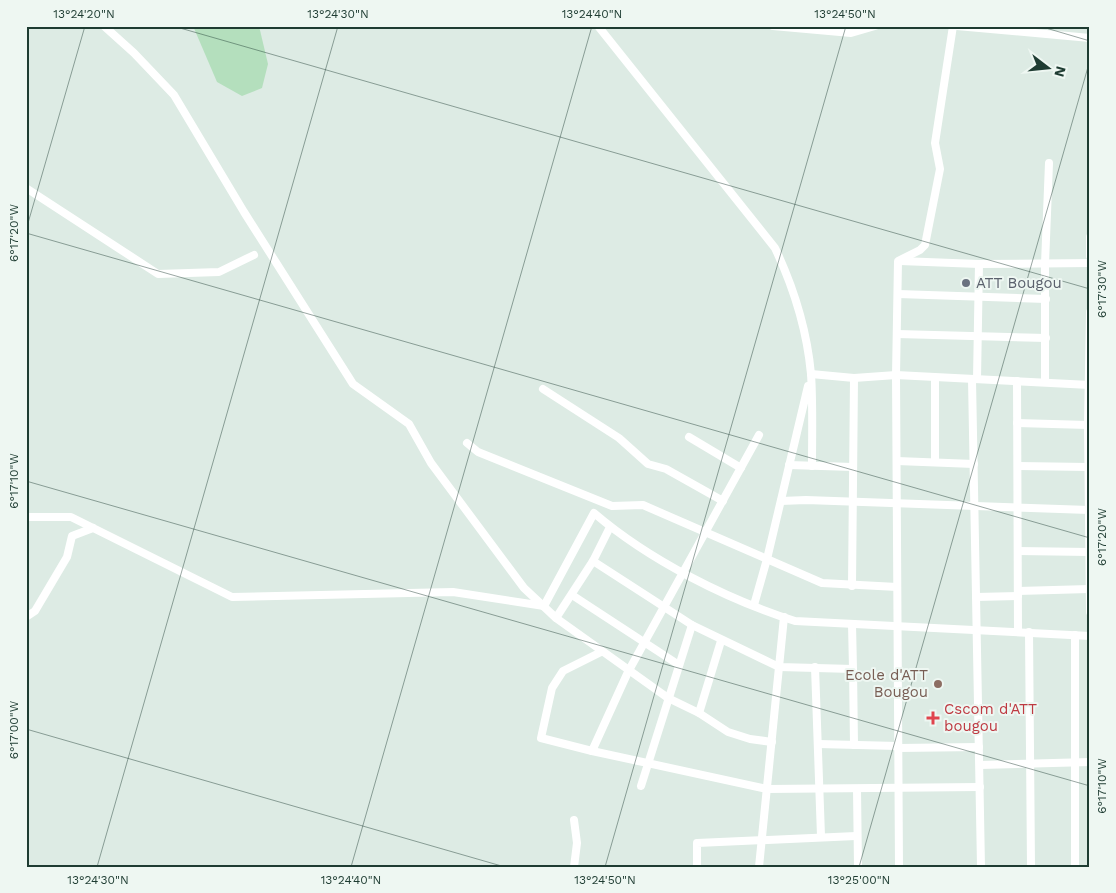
<svg xmlns="http://www.w3.org/2000/svg" width="1116" height="893" font-family="'Work Sans',sans-serif">
	<style>
		.green { fill: #b4dfbd }
		.lines { fill: none; stroke-linecap: round; stroke-linejoin: round }
		.minor { stroke: #fff; stroke-width: 8 }
		.ticks { fill: none; stroke: #1e3c32; stroke-width: 1; stroke-opacity: 0.45 }
		.worship-dot { fill: #6b7280; stroke: #eef7f2; stroke-width: 2 }
		.education-dot { fill: #8d6e63; stroke: #eef7f2; stroke-width: 2 }
		.health-dot { fill: #e0444e; stroke: #eef7f2; stroke-width: 2 }
		.labels { text-anchor: middle; stroke-width: 4; stroke-linejoin: round; paint-order: stroke }
		.worship-label { font-size: 15px; fill: #5b616d; stroke: #eef7f2; text-anchor: start }
		.education-label { font-size: 15px; fill: #785e54; stroke: #eef7f2; text-anchor: end }
		.health-label { font-size: 15px; fill: #be3a42; stroke: #eef7f2; text-anchor: start }
		.neatline { fill: none; stroke: #1e3c32; stroke-width: 2 }
		.ticks-label { font-size: 12px; text-anchor: middle; fill: #1e3c32 }
	</style>
	<rect width="100%" height="100%" fill="#ddebe4"/>
	<path class="green" d="M193,26H259L268,64L262,88L242,96L217,82Z"/>
	<g class="lines">
		<g class="minor">
			<path d="M104,26L134,53L174,95L244,212L353,384L409,424L431,463L524,588L556,618L668,698L699,713L728,732L750,739L772,742"/>
			<path d="M598,26L775,248C793,286 807,331 811,374C813,404 812,435 812,466"/>
			<path d="M773,26L851,33L875,26"/>
			<path d="M957,26L1090,38"/>
			<path d="M26,188L158,274L219,272L254,255"/>
			<path d="M1090,237V256"/>
			<path d="M900,261L979,264L1090,263"/>
			<path d="M898,294L1046,299"/>
			<path d="M1090,312L1088,425L1090,612"/>
			<path d="M897,334L1046,338"/>
			<path d="M811,374L854,378L896,375L1090,385"/>
			<path d="M972,379L981,867"/>
			<path d="M977,379L979,264"/>
			<path d="M1017,381L1018,632"/>
			<path d="M1045,382V264L1049,163"/>
			<path d="M543,389L619,438L648,464L666,469L723,501"/>
			<path d="M1017,423L1088,425"/>
			<path d="M689,437L741,468"/>
			<path d="M467,443L478,452L612,506L643,505L822,583L897,587"/>
			<path d="M897,461L974,464"/>
			<path d="M935,462V378"/>
			<path d="M789,465L853,467"/>
			<path d="M1018,466L1088,467"/>
			<path d="M781,501L806,500L1089,510"/>
			<path d="M26,517H71L232,597L453,592L544,606L594,513C649,560 726,599 795,621L1090,636"/>
			<path d="M1018,551L1089,552"/>
			<path d="M593,561L692,625L779,667L853,669L852,624"/>
			<path d="M852,586L854,378"/>
			<path d="M1018,591L1089,589"/>
			<path d="M572,595L679,665"/>
			<path d="M976,597L1018,596"/>
			<path d="M754,605L767,559L808,386"/>
			<path d="M26,617L35,611L67,557L72,536L93,528"/>
			<path d="M556,618L593,561L610,527"/>
			<path d="M1029,632L1031,867"/>
			<path d="M1075,635V867"/>
			<path d="M601,652L563,671L552,688L541,738L592,751L628,672L759,435"/>
			<path d="M815,667L821,836"/>
			<path d="M853,669L854,745"/>
			<path d="M699,713L721,641"/>
			<path d="M818,744L898,746"/>
			<path d="M898,748L979,747"/>
			<path d="M592,751L767,789L980,787"/>
			<path d="M980,765L1090,762"/>
			<path d="M641,786L692,625"/>
			<path d="M857,789L858,867"/>
			<path d="M574,820L577,843L574,867"/>
			<path d="M697,867V843L856,836"/>
			<path d="M759,867L784,617"/>
			<path d="M899,867L896,375L898,261L920,250L925,245L940,169L935,143L953,26"/>
		</g>
	</g>
	<path class="ticks" d="M173,26L1090,289M1039,26L1090,41M26,230L85,26M26,233L1090,538M26,481L1090,786M26,729L505,867M97,867L338,26M351,867L592,26M605,867L846,26M859,867L1090,60"/>
	<circle class="worship-dot" cx="966" cy="283" r="5"/>
	<circle class="education-dot" cx="938" cy="684" r="5"/>
	<path class="health-dot" d="M930.5 710.5h5v5h5v5h-5v5h-5v-5h-5v-5h5z"/>
	<g class="labels">
		<g class="worship-label">
			<text x="976" y="288">ATT Bougou</text>
		</g>
		<g class="education-label">
			<text x="928" y="680">Ecole d'ATT<tspan x="928" dy="17">Bougou</tspan></text>
		</g>
		<g class="health-label">
			<text x="944" y="714">Cscom d'ATT<tspan x="944" dy="17">bougou</tspan></text>
		</g>
	</g>
	<rect width="1116" height="893" fill="none" stroke="#eef7f2" stroke-width="55"/>
	<g transform="translate(1048 68) rotate(106)" stroke="#eef7f2" stroke-width="4" paint-order="stroke">
	<path d="M0-4L9 19L0 12L-9 19Z" fill="#1e3c32"/>
	<text y="-8" font-size="14" font-weight="bold" text-anchor="middle" fill="#1e3c32">N</text>
	</g>
	<rect x="28" y="28" width="1060" height="838" class="neatline"/>
	<g class="ticks-label">
		<text x="84" y="18">13°24'20"N</text>
		<text x="338" y="18">13°24'30"N</text>
		<text x="592" y="18">13°24'40"N</text>
		<text x="845" y="18">13°24'50"N</text>
		<text transform="translate(14 233) rotate(-90)" y="4">6°17'20"W</text>
		<text transform="translate(1102 289) rotate(-90)" y="4">6°17'30"W</text>
		<text transform="translate(14 481) rotate(-90)" y="4">6°17'10"W</text>
		<text transform="translate(1102 537) rotate(-90)" y="4">6°17'20"W</text>
		<text transform="translate(14 730) rotate(-90)" y="4">6°17'00"W</text>
		<text transform="translate(1102 786) rotate(-90)" y="4">6°17'10"W</text>
		<text x="98" y="884">13°24'30"N</text>
		<text x="351" y="884">13°24'40"N</text>
		<text x="605" y="884">13°24'50"N</text>
		<text x="859" y="884">13°25'00"N</text>
	</g>
</svg>
